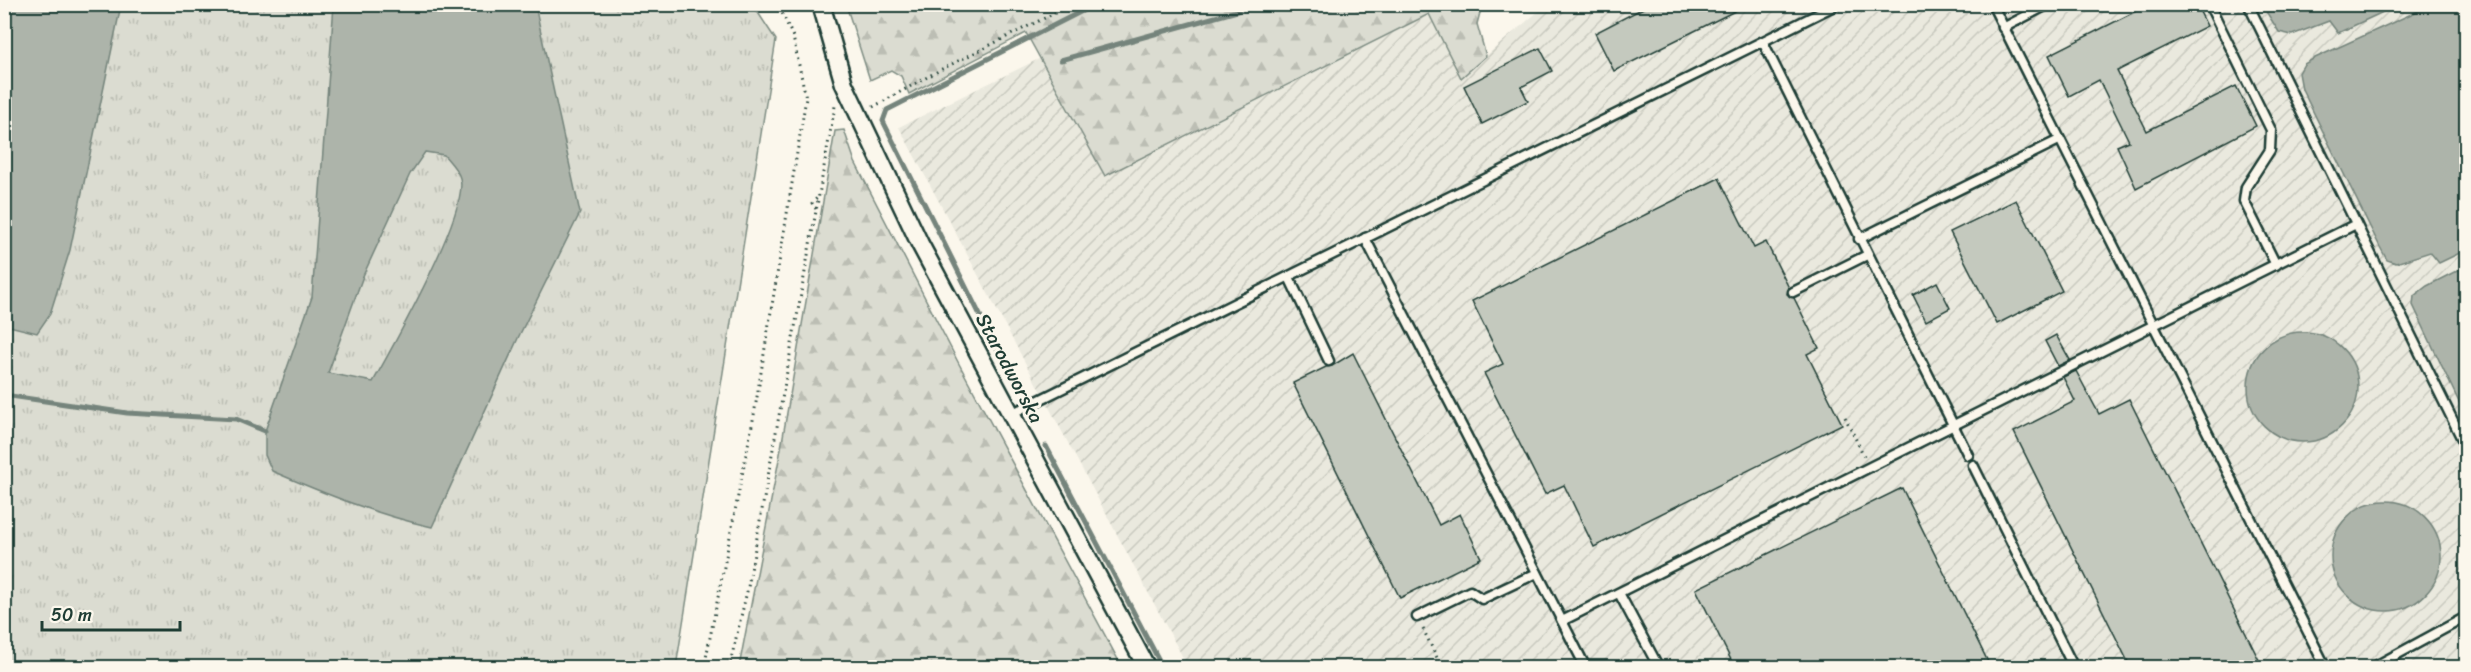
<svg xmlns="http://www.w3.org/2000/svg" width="2471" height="672" font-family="Sriracha,sans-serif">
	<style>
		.industrial { fill: url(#industrial-furrows) }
		.grass { fill: url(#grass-tufts); stroke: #7d8c82; stroke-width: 1.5 }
		.forest { fill: url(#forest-firs); stroke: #7d8c82; stroke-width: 1.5 }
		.water { fill: #adb4aa; stroke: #74847b; stroke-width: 1.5; fill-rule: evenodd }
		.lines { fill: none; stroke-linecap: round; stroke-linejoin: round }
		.stream { stroke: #74847b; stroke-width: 5 }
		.building { fill: #c4c9be; stroke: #1f3d34; stroke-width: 1.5 }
		.lane-casing { stroke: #1f3d34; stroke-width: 13 }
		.street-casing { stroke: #1f3d34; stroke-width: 21 }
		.path { stroke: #1f3d34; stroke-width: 3; stroke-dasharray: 1.5 4.5; stroke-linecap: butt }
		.lane { stroke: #fbf7ec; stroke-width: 8 }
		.street { stroke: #fbf7ec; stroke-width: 16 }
		.labels { text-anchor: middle; stroke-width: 6; stroke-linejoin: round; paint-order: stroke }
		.street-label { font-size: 20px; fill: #1f3d34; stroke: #fbf7ec }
	</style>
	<defs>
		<pattern id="industrial-furrows" width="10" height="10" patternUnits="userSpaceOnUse" patternTransform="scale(1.5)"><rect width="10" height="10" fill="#eae9de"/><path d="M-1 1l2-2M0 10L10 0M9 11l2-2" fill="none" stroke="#c8c9bf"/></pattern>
		<pattern id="grass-tufts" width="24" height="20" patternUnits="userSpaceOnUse" patternTransform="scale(1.5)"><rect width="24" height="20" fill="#dbdcd1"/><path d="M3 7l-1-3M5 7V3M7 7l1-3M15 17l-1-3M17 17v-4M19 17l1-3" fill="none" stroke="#bcbeb4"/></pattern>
		<pattern id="forest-firs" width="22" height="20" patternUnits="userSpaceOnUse" patternTransform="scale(1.5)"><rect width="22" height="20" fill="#dbdcd1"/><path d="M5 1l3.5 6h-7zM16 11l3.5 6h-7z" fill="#bcbeb4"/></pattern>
	</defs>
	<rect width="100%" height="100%" fill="#fbf7ec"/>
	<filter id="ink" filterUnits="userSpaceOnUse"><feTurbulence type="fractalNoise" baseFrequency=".0167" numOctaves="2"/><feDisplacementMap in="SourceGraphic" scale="12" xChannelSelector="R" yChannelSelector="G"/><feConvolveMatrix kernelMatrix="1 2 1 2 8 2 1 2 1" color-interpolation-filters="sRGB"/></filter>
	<g filter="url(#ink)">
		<path class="industrial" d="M1546,5H2466V667H1188L899,127L1041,58L1105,176L1430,14L1461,77Z"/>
		<path class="grass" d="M4,5H753L776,40L676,667H5Z"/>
		<g class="forest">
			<path d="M846,5H1482L1477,24L1486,56L1461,78L1429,14L1105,176L1026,33L909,94L901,76L891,70L870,80Z"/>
			<path d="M844,130L855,162L958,362L1122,667H739L780,454L835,131Z"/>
		</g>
		<g class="water">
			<path d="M4,5H121L70,250L50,314L37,333L5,325Z"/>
			<path d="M334,5H535L580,213L519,336L432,527C377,515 323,493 272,471L265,455V431L312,297ZM425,152L444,155C449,161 458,170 460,178C470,210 392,348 373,382L328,373L363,276L410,174Z"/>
			<path d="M2262,5H2398L2338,33L2329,21L2292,35L2279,32Z"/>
			<path d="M2431,5H2466V250L2439,263L2430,252L2396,263L2387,260L2380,247L2302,89L2299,73L2304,64L2315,58Z"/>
			<path d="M2466,266V417L2413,305L2414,296L2427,286Z"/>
			<circle cx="2303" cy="387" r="55"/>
			<circle cx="2386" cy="556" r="55"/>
		</g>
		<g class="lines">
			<g class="stream">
				<path d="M1061,60L1237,11L1246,4"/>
				<path d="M1004,363L883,121L887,110L1096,4"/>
				<path d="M4,395L127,413L236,419L265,431"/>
				<path d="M1046,446L1163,668"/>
			</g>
		</g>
		<g class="building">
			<path d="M1651,4H1749L1614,71L1595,33Z"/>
			<path d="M2150,4H2196L2207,26L2117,71L2147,131L2236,86L2256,126L2136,188L2117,146L2129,141L2099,80L2069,96L2049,55Z"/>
			<path d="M1540,48L1552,71L1521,87L1528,101L1482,124L1464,86Z"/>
			<path d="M1719,178L1754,248L1766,242L1789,288L1787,294L1794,298L1819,348L1807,354L1842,424L1594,547L1564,485L1545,494L1484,373L1503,364L1472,301Z"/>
			<path d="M2016,200L2062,291L1997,324L1950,232Z"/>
			<path d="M1937,282L1950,308L1926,321L1913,295Z"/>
			<path d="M2056,335L2070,360L2058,366L2045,341Z"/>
			<path d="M1353,353L1439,525L1460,514L1481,558L1400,598L1293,383L1326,367L1332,366Z"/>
			<path d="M2076,371L2099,414L2129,399L2263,668H2131L2014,432L2075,401L2063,377Z"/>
			<path d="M1902,488L1991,668H1735L1696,589Z"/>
		</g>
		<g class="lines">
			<g class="lane-casing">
				<g id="lane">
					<path d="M1992,4L2326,668"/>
					<path d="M2209,4L2271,130L2270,150L2246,187L2244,201L2276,265"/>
					<path d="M2248,4L2466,447"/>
					<path d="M2003,28L2049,4"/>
					<path d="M1763,42L1968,455"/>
					<path d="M1365,238L1562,621L2356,224"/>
					<path d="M1859,239L2059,140"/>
					<path d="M1289,277L1329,361"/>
					<path d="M1793,292L1867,255"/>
					<path d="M1011,414L1838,4"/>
					<path d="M1973,465L2074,668"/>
					<path d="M1619,593L1659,668"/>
					<path d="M1417,617L1470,591L1482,599L1537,573"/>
					<path d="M1562,621L1586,668"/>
					<path d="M2372,668L2466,617"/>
				</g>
			</g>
			<g class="street-casing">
				<path id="street" d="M821,4L844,84L920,244L1147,668"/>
			</g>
			<g class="path">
				<path d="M873,107L940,70L1073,4"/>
				<path d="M816,209L812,203L819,196"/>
				<path d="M1845,417L1864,456"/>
				<path d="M4,469L7,473L4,489"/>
				<path d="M1423,629L1442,668"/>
				<path d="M704,668L754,415L806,98L793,37L778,4"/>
				<path d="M729,668L748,587L835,106"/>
			</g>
			<use href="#lane" class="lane"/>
			<use href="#street" class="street"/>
		</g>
	</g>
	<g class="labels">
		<g class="street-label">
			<text transform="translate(1010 368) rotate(62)" y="7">Starodworska</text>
		</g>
	</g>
	<rect width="2471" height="672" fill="none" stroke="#fbf7ec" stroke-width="24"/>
	<rect x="12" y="12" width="2447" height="648" fill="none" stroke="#1f3d34" stroke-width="2" filter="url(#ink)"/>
	<path d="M42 621v9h138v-9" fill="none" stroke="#1f3d34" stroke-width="3"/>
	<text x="51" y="621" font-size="18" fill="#1f3d34" stroke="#fbf7ec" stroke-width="4.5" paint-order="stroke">50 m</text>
</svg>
